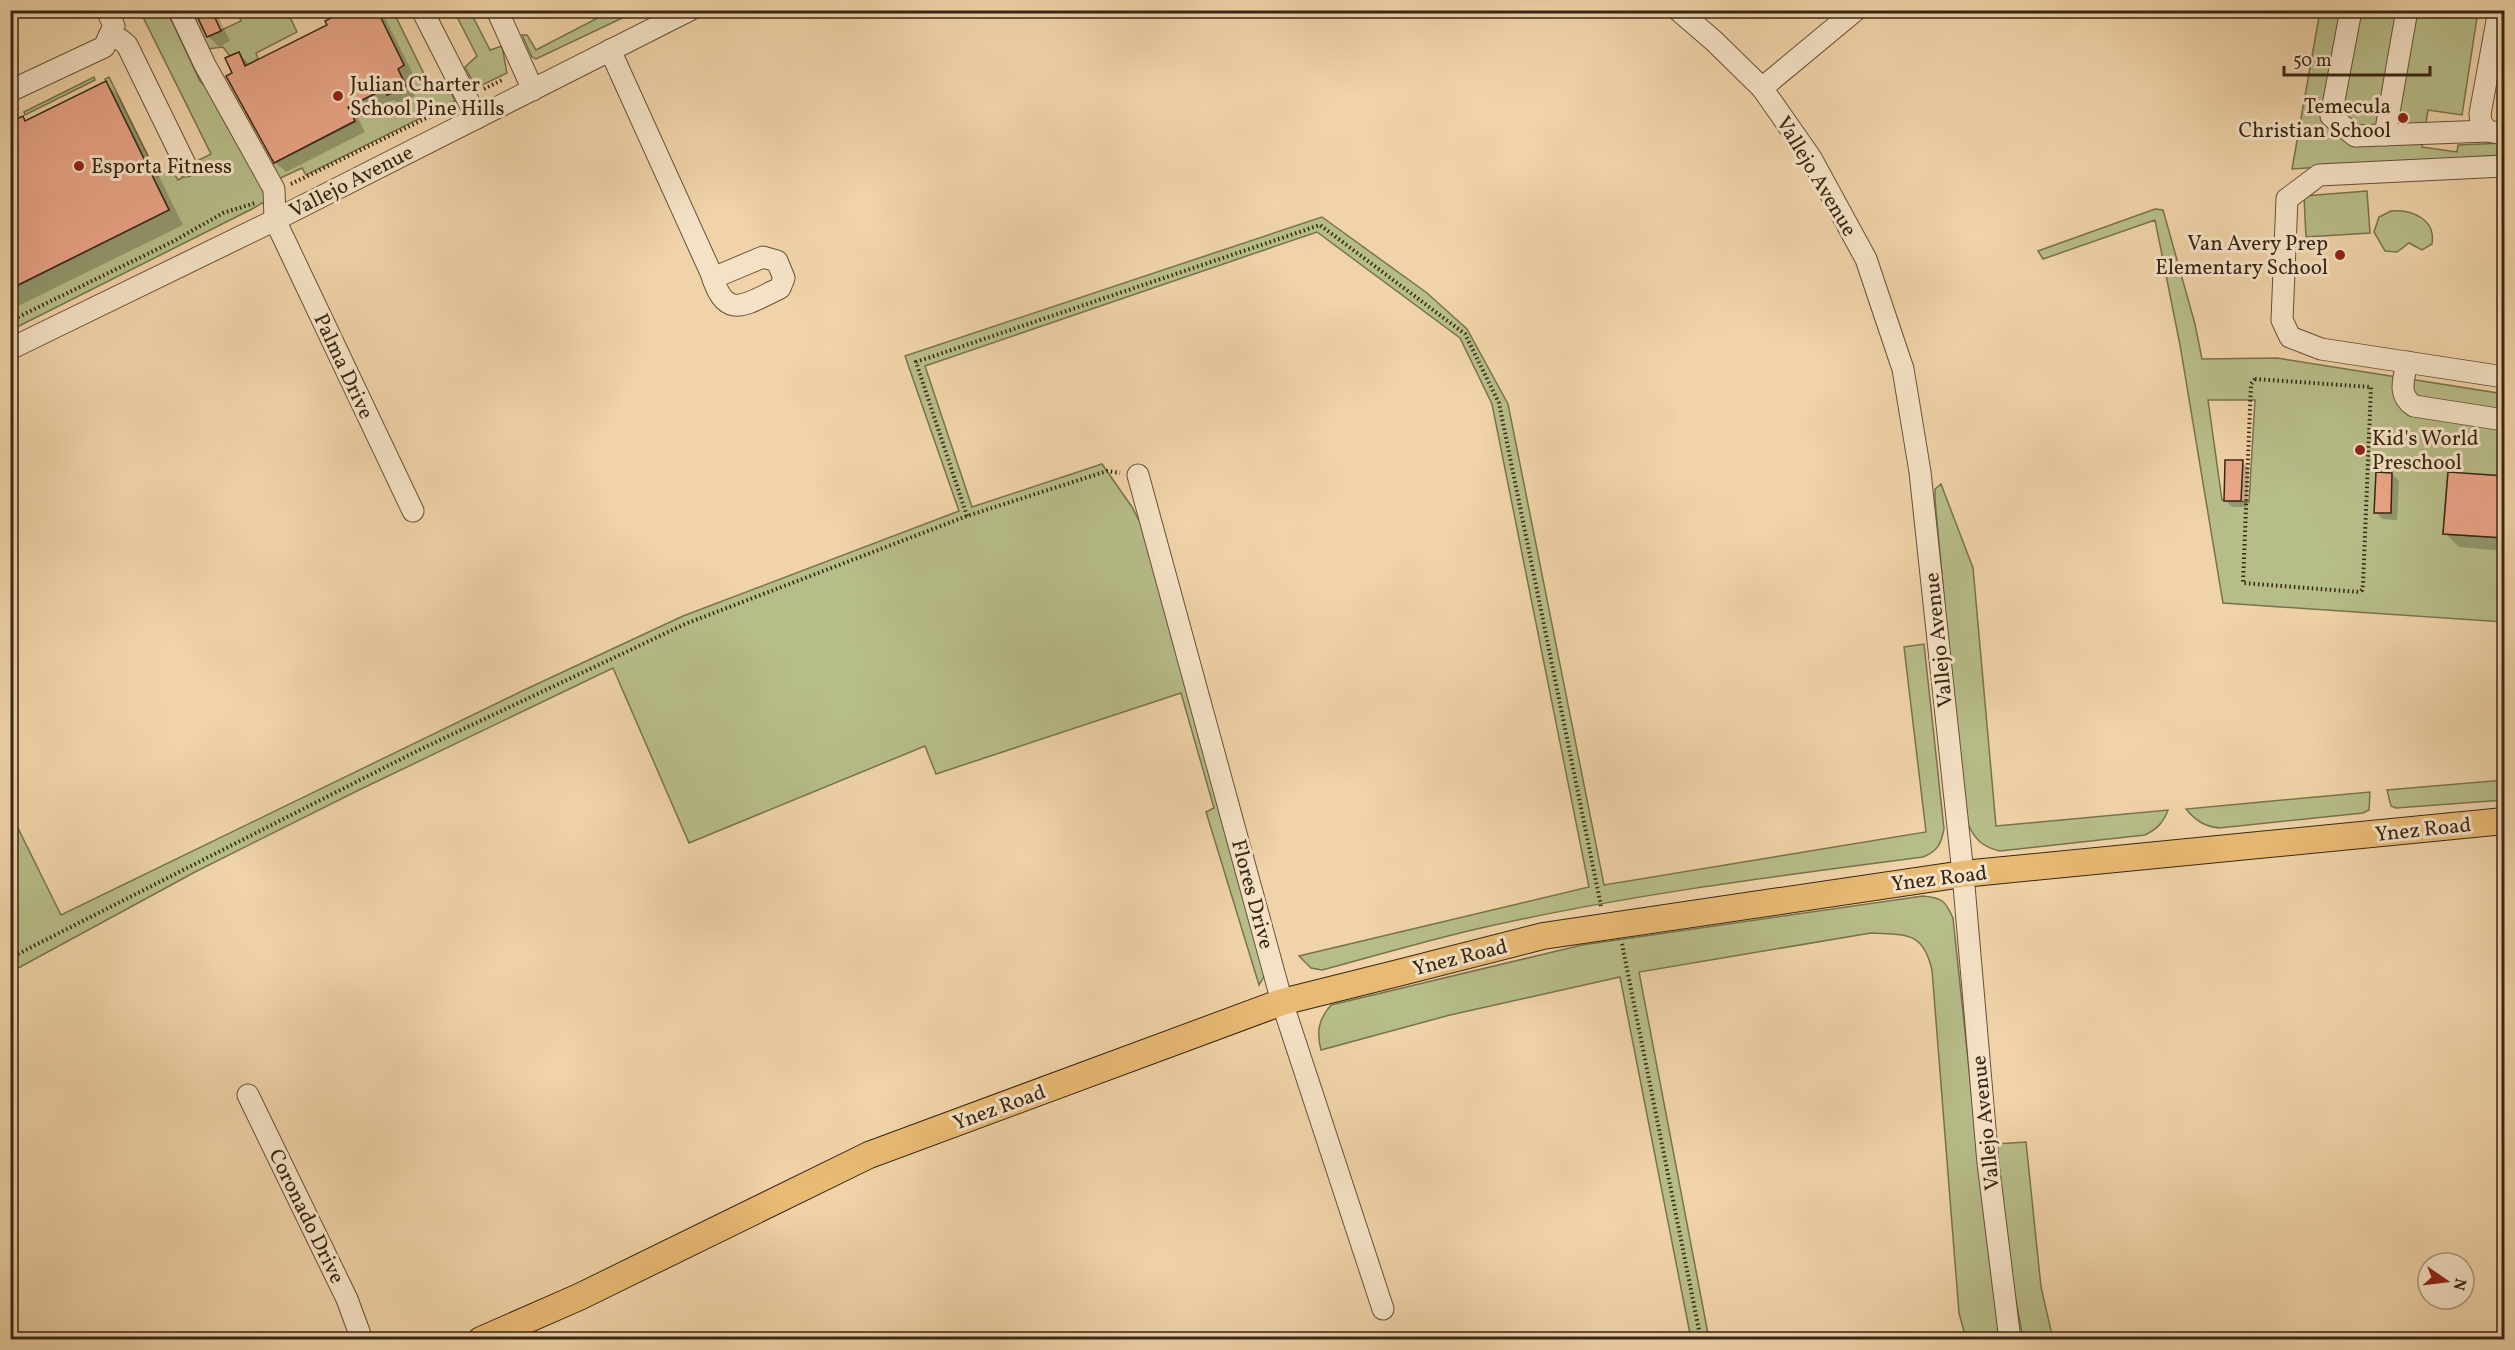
<svg xmlns="http://www.w3.org/2000/svg" width="2515" height="1350" font-family="Vollkorn,serif">
	<style>
		.green { fill: #b7bd89; stroke: #78724e; stroke-width: 1.5; fill-rule: evenodd }
		.shadow { fill: #0003 }
		.building { fill: #e9a587; stroke: #382614; stroke-width: 1.5 }
		.lines { fill: none; stroke-linecap: round; stroke-linejoin: round }
		.minor-casing { stroke: #665139; stroke-width: 23 }
		.major-casing { stroke: #382614; stroke-width: 28 }
		.path { stroke: #382614; stroke-width: 4; stroke-dasharray: 1.5 3; stroke-linecap: butt }
		.minor { stroke: #f5e2c6; stroke-width: 21 }
		.major { stroke: #e8ba74; stroke-width: 26 }
		.poi-dot { fill: #8f2418; stroke: #f5e2c6; stroke-width: 2 }
		.labels { text-anchor: middle; stroke-width: 6; stroke-linejoin: round; paint-order: stroke }
		.poi-label { font-size: 21px; fill: #382614; stroke: #f5e2c6; text-anchor: start }
		.street-label { font-size: 21px; fill: #382614; stroke: #f5e2c6 }
	</style>
	<rect width="100%" height="100%" fill="#f0d3a8"/>
	<filter id="stains"><feTurbulence type="fractalNoise" baseFrequency=".00333" numOctaves="4"/><feColorMatrix values="0 0 0 0 .2 0 0 0 0 .09 0 0 0 0 .02 0 0 0 .5 -.17"/></filter>
	<radialGradient id="worn" r=".72"><stop offset=".6" stop-color="#630" stop-opacity="0"/><stop offset="1" stop-color="#630" stop-opacity=".3"/></radialGradient>
	<g class="green">
		<path d="M613,10L637,11L536,59L532,57L522,35H527L536,50Z"/>
		<path d="M140,11H167L200,81L209,90L267,195L264,202L252,209L11,330V289L169,210L105,79L109,77L158,176L171,169L178,180L200,168L199,160L211,154Z"/>
		<path d="M236,11H287L297,32L256,53L258,59L246,66L239,52L230,56L223,47L207,49L196,26L195,19L198,18L207,37L241,21Z"/>
		<path d="M377,11H393L432,90L447,84L455,101L306,175L302,168L276,180L268,166L355,122L349,107L384,89L388,95L406,86L398,69L404,65Z"/>
		<path d="M454,11H470L490,50L502,46L507,73L476,88L465,67L477,56Z"/>
		<path d="M2320,11H2478L2462,115L2428,110L2422,147L2457,152L2458,145L2504,143V155L2292,169Z"/>
		<path d="M94,77L95,80L25,115L24,112Z"/>
		<path d="M2367,191L2370,233L2306,237L2304,196Z"/>
		<path d="M2155,209L2163,210L2195,324L2202,359L2277,358L2504,394V476L2448,473L2443,534L2504,538V548H2501L2497,595L2504,596V622L2223,603L2180,345L2155,220L2043,259L2038,251ZM2208,400H2255L2249,502L2222,500Z"/>
		<path d="M2391,211C2413,209 2436,220 2432,244L2422,250L2409,243L2397,252L2385,251L2374,232L2379,217Z"/>
		<path d="M1322,217L1427,293L1467,329L1508,404L1604,885L1926,832L1904,647L1924,644L1944,829C1941,844 1938,851 1923,857C1776,876 1626,895 1481,928C1428,940 1375,956 1322,970L1311,968L1299,956L1589,887L1492,404L1460,338L1317,232L925,366L972,507L1102,464L1132,507L1146,534L1265,975L1259,985L1206,812L1214,808L1181,693L936,774L925,746L689,843L613,668L357,791L195,872L11,972L10,812L61,915L522,691L683,616L959,511L905,356Z"/>
		<path d="M1941,484L1973,568L1996,826L2168,810C2163,823 2157,829 2145,835L2000,851C1983,847 1975,840 1968,824L1958,745L1935,500V489Z"/>
		<path d="M2504,780V800L2396,808L2391,806L2387,790Z"/>
		<path d="M2370,792L2369,810L2363,813L2219,828C2204,826 2196,821 2186,809Z"/>
		<path d="M1923,896C1942,898 1945,900 1953,918L1987,1240L2000,1339H1966L1959,1313L1932,970C1923,931 1906,935 1871,933L1639,972L1709,1339H1691L1620,977L1450,1015L1321,1050C1316,1031 1319,1019 1331,1005L1582,945Z"/>
		<path d="M2026,1142L2041,1287L2053,1339H2023L2008,1257L1995,1144Z"/>
	</g>
	<g class="shadow">
		<path d="M194,10H215L230,41L219,47L208,36Z"/>
		<path d="M350,10H381L414,76L407,80L415,96L399,105L394,100L358,118L365,132L286,172L275,162L234,73L239,54L250,65L329,26Z"/>
		<path d="M2504,74V116L2498,110Z"/>
		<path d="M106,83L120,98L183,225L10,310V123L22,118L27,122Z"/>
		<path d="M2242,462L2249,469L2247,507H2232L2225,500Z"/>
		<path d="M2392,474L2399,481L2397,520L2382,519L2376,512Z"/>
		<path d="M2504,478V551L2459,547L2445,533Z"/>
	</g>
	<g class="building">
		<path d="M346,10H377L404,65L398,69L406,86L387,95L384,89L348,107L355,121L274,163L226,76L232,73L225,58L239,52L245,66L327,25L325,21Z"/>
		<path d="M212,11L221,31L207,37L198,18Z"/>
		<path d="M106,81L169,210L10,289V122L23,116L25,121Z"/>
		<path d="M2225,460H2243L2241,501H2224Z"/>
		<path d="M2376,472L2392,473L2391,513H2374Z"/>
		<path d="M2448,472L2505,476V538L2443,534Z"/>
	</g>
	<g class="lines">
		<g class="minor-casing">
			<g id="minor">
				<path d="M179,10L205,65L274,189L275,220L413,511"/>
				<path d="M422,10L477,118"/>
				<path d="M497,10L533,90"/>
				<path d="M1678,10L1714,41L1762,88L1811,158L1866,259L1903,369L1920,472L1963,874L1988,1163L2010,1340"/>
				<path d="M2351,10L2331,116L2355,136L2488,131"/>
				<path d="M2499,10L2480,114L2481,123L2488,131L2504,134"/>
				<path d="M109,36L121,40L127,45L186,166"/>
				<path d="M610,50L711,273C726,322 744,305 780,288L784,278L777,261L763,257L713,278"/>
				<path d="M1762,88L1856,10"/>
				<path d="M10,91L104,47L114,26L107,10"/>
				<path d="M2385,135L2407,10"/>
				<path d="M2504,166L2319,175L2287,199L2282,320L2290,337L2321,349L2504,377"/>
				<path d="M10,349L275,220L690,10"/>
				<path d="M2407,362C2404,379 2397,395 2414,406L2504,420"/>
				<path d="M1138,475L1282,1002L1383,1309"/>
				<path d="M248,1095L347,1299L362,1340"/>
			</g>
		</g>
		<g class="major-casing">
			<path id="major" d="M481,1340L579,1297L869,1155L1282,1002L1402,972L1543,936L1963,874L2504,821"/>
		</g>
		<g class="path">
			<path d="M484,89L502,80"/>
			<path d="M291,184L451,106"/>
			<path d="M10,321L174,241L223,213L255,203"/>
			<path d="M2255,379L2371,387L2363,585L2362,590L2359,592L2243,583L2251,384Z"/>
			<path d="M967,516L916,362L1320,225L1465,334L1499,403L1601,906"/>
			<path d="M1622,944L1701,1340"/>
			<path d="M10,958L419,750L685,624L967,516L1107,471L1120,473"/>
		</g>
		<use href="#minor" class="minor"/>
		<use href="#major" class="major"/>
	</g>
	<g class="poi-dot">
		<circle cx="338" cy="96" r="6"/>
		<circle cx="2403" cy="118" r="6"/>
		<circle cx="79" cy="166" r="6"/>
		<circle cx="2340" cy="255" r="6"/>
		<circle cx="2360" cy="450" r="6"/>
	</g>
	<g class="labels">
		<g class="poi-label">
			<text x="350" y="91">Julian Charter<tspan x="350" dy="24">School Pine Hills</tspan></text>
			<text x="2391" y="113" text-anchor="end">Temecula<tspan x="2391" dy="24">Christian School</tspan></text>
			<text x="91" y="173">Esporta Fitness</text>
			<text x="2328" y="250" text-anchor="end">Van Avery Prep<tspan x="2328" dy="24">Elementary School</tspan></text>
			<text x="2372" y="445">Kid's World<tspan x="2372" dy="24">Preschool</tspan></text>
		</g>
		<g class="street-label">
			<text transform="translate(1817 176) rotate(59)" y="7">Vallejo Avenue</text>
			<text transform="translate(351 181) rotate(-27)" y="7">Vallejo Avenue</text>
			<text transform="translate(344 366) rotate(65)" y="7">Palma Drive</text>
			<text transform="translate(1938 640) rotate(-96)" y="7">Vallejo Avenue</text>
			<text transform="translate(2423 829) rotate(-6)" y="7">Ynez Road</text>
			<text transform="translate(1939 878) rotate(-7)" y="7">Ynez Road</text>
			<text transform="translate(1253 894) rotate(75)" y="7">Flores Drive</text>
			<text transform="translate(1460 957) rotate(-14)" y="7">Ynez Road</text>
			<text transform="translate(999 1107) rotate(-20)" y="7">Ynez Road</text>
			<text transform="translate(1985 1123) rotate(-96)" y="7">Vallejo Avenue</text>
			<text transform="translate(307 1216) rotate(64)" y="7">Coronado Drive</text>
		</g>
	</g>
	<rect width="2515" height="1350" fill="none" stroke="#f0d3a8" stroke-width="36"/>
	<rect x="12" y="12" width="2491" height="1326" fill="none" stroke="#382614" stroke-width="3"/>
	<rect x="18" y="18" width="2479" height="1314" fill="none" stroke="#382614" stroke-width="1.5"/>
	<g transform="translate(2446 1281) rotate(104)"><circle r="28" fill="#f5e2c6" stroke="#a9977f" stroke-width="1.5"/>
	<path d="M0-4.5L10 22L0 15L-10 22Z" fill="#8f2418"/>
	<text y="-9" font-size="16" font-weight="bold" text-anchor="middle" fill="#382614">N</text>
	</g>
	<path d="M2284 66v9h146v-9" fill="none" stroke="#382614" stroke-width="3"/>
	<text x="2293" y="66" font-size="18" fill="#382614" stroke="#f5e2c6" stroke-width="4.5" paint-order="stroke">50 m</text>
	<rect width="100%" height="100%" filter="url(#stains)"/>
	<rect width="100%" height="100%" fill="url(#worn)"/>
</svg>
